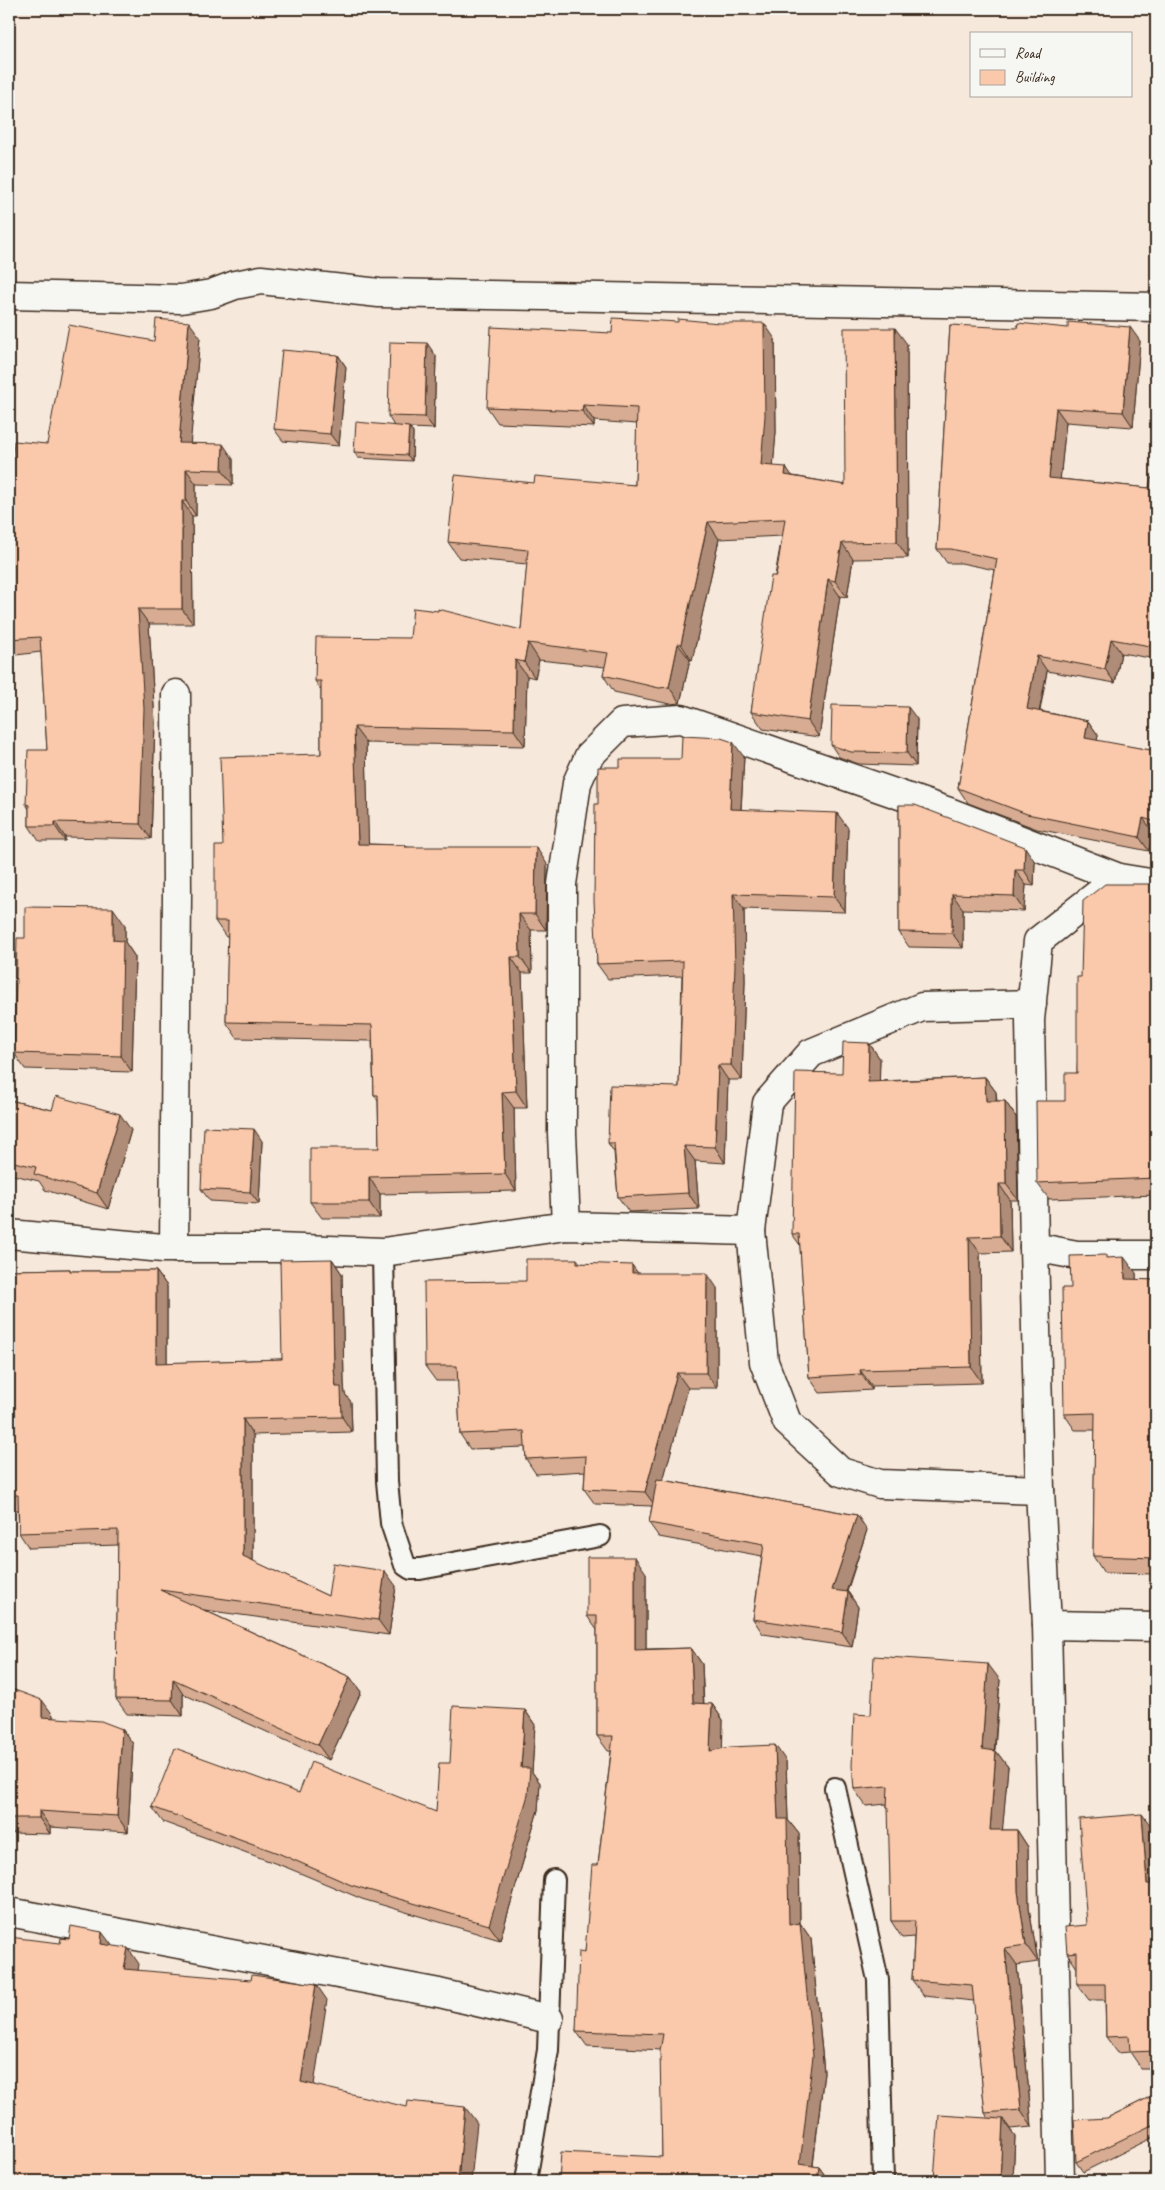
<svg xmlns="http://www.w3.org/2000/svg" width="1165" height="2190" font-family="Caveat,sans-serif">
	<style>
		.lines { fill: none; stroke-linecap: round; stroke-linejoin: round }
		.lane-casing { stroke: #3b2a1e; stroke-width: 24 }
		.street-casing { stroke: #3b2a1e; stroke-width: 31 }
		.lane { stroke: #f6f6f2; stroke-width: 20 }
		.street { stroke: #f6f6f2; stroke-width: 28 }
		.wall { fill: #d7ac92; stroke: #3b2a1e }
		.shaded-wall { fill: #af8c77; stroke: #3b2a1e }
		.building { fill: #fac8aa; stroke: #3b2a1e }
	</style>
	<rect width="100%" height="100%" fill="#f7e8dc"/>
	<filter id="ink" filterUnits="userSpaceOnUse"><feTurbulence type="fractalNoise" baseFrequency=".02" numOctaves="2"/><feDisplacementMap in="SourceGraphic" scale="10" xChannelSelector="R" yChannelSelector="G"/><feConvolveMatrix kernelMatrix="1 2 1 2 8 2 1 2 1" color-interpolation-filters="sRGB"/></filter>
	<g filter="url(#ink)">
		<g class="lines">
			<g class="lane-casing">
				<g id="lane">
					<path d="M383,1252L387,1481L391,1523L405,1565L411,1569H420L600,1536"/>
					<path d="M835,1788L878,1980L883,2181"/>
					<path d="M526,2181L548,2050L554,1880"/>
				</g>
			</g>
			<g class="street-casing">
				<g id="street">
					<path d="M9,295L181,299L211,294L235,285L261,280L379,293L1156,307"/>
					<path d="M1112,883L1038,941L1030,1020L1034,1247L1077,1255H1156"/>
					<path d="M1032,1004L922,1007L811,1053L767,1103L751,1231L764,1362L787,1422L841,1472L880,1484L1040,1490"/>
					<path d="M566,1226L562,1133V884L577,783L589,756L622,723L681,719L949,812L1119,878L1156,884"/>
					<path d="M9,1234L163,1248H276L383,1252L566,1226L751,1231"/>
					<path d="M1034,1247L1040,1490L1047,1625L1060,2181"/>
					<path d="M174,1248L177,895L176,694"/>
					<path d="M1047,1625L1156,1627"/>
					<path d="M9,1912L439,1993L549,2019"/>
				</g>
			</g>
			<use href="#lane" class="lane"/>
			<use href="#street" class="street"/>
		</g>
		<g class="wall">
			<path d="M950,325L1140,341L1133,427L1066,422L1060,479L1149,488L1156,479V659L1121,653L1115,683L1047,671L1040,711L1088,721L1098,735L1097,741L1156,751V834L1153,832L1149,851L1037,829L968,803L958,788L995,570L961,563H947L937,549Z"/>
			<path d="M612,333L775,339L776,432L773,466L793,476L845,485L907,344L908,558L853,559L847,597L840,596L819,737L763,729L751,712L782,536L719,539L692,661L690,660L680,703L670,704L614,692L603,675L605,667L539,660L535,678L527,676L525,746L366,743L368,844L405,845L407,847L547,864L546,930H531L532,973H522L527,1108H514L516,1191L380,1194V1218H322L310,1202L379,1148L378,1101L374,1095L372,1041L237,1038L226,1022L228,937H226L215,921L223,846L321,754V690L315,681L410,638L521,630L527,564L459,558L448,542L534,483L635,485L637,424L594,421V427L498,423L487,407Z"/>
			<path d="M200,337L190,443L233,459V485L196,484V516H192L193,624H149L155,723L151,839L65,837V841H39L29,826V809L26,804L47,750L41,652L16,655L9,644V603L12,602L11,481L47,444L154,341Z"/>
			<path d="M338,355L346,367L339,446L283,441L274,429Z"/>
			<path d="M436,356L434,429L410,428L413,433L412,461L358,458L354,452L394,426L388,416Z"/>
			<path d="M917,719L916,766L859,764L839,757L831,745Z"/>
			<path d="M744,757L741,810L848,828L845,912L744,909L745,981L742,1080H728L725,1163L695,1161L699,1209L629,1212L618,1197L614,1152L608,1143L679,1087L682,976L608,979L597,964L598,804L620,767L681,759Z"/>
			<path d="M899,805L1035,862L1034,886L1026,885L1024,911L963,909V948L909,947L899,932Z"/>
			<path d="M1156,884V1195L1049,1199L1037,1183L1065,1101L1077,1073L1081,977Z"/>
			<path d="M125,925V942L135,957L132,1072L25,1069L14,1053L25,938Z"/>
			<path d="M869,1043L880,1059L879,1081L985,1077L996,1092L997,1101H1005L1016,1117L1018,1200H1010L1011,1252L980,1253L982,1383L872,1386V1390L820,1393L809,1377L800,1245L792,1234L842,1073Z"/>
			<path d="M9,1100L52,1110L131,1130L108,1209L45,1190L39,1181L9,1174Z"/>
			<path d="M262,1141L259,1204L210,1201L201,1189Z"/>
			<path d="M1108,1258L1136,1273V1280H1156V1574L1104,1573L1093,1556L1095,1430H1075L1064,1414Z"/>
			<path d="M332,1259L342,1274L344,1384L345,1394L351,1402L352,1432L253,1435V1561L328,1596L396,1586L389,1635L204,1610L350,1677L361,1692L329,1760L183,1694V1716L127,1714L116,1699L118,1545L29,1548L19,1533L18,1510H9V1270L70,1269L71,1271H156L167,1286V1363L282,1359Z"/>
			<path d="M577,1259L580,1263L638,1273L717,1288V1388H688L663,1480L857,1515L867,1530L847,1592H848L858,1607L852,1647L763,1634L753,1619L762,1556L659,1537L649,1523L652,1506L595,1504L584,1489L585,1471L536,1474L526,1459L525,1447L470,1449L460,1434L458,1381H436L425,1366L526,1281Z"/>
			<path d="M646,1573V1649L691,1648L702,1664L704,1704H712L723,1720L722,1749L786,1761L788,1820L799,1834L800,1923L811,1939L824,2072L813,2166L819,2167L829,2181H559L662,2157L661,2050L587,2046L576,2031L585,1952L598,1865L611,1751H608L597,1736V1630L587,1616Z"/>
			<path d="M1000,1680L995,1750L1008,1767L1002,1830H1017L1028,1847L1029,1908L1038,1962L1017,1965L1032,2127L1010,2129L1015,2136L1013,2181H895L934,2179L988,2118L985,2113L974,2001L924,1996L912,1980L914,1937L902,1938L891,1921L889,1809L887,1807V1804L866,1806L854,1789L871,1715Z"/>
			<path d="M9,1688L53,1715V1718L122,1729L133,1744L128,1832L50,1827V1834L9,1833Z"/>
			<path d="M525,1710L535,1725L532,1772L540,1783L538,1810L500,1940L362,1899L288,1868L163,1822L152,1807L299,1793L436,1812L450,1763Z"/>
			<path d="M1154,1830L1156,1866V2068H1141L1130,2052L1118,2053L1106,2037L1105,2000H1089L1077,1984V1968L1067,1953L1087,1925Z"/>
			<path d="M1156,2094V2136L1083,2172L1076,2162L1107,2118Z"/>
		</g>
		<g class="shaded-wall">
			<path d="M189,322L200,337L189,458L179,443Z"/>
			<path d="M764,323L775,339L776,432L772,481L761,465Z"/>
			<path d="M1130,327L1140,341L1133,427L1123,412Z"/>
			<path d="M895,328L907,344L908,558L897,542Z"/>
			<path d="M427,343L436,356L434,429L425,417Z"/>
			<path d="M338,355L346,367L339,446L330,434Z"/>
			<path d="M583,405L594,421V427L582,411Z"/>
			<path d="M1056,408L1066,422L1059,492L1049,478Z"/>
			<path d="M409,427L413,433L412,461L407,455Z"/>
			<path d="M223,444L233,459V485L222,470Z"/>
			<path d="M786,467L797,483L785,475Z"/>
			<path d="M186,469L196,484V516L186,501Z"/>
			<path d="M182,501L192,516L193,624L182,609Z"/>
			<path d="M708,522L719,539L692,661L681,644Z"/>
			<path d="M842,543L853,559L847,597L835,581Z"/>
			<path d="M828,579L840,596L819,737L808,721Z"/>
			<path d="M138,609L149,624L155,723L151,839L140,824Z"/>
			<path d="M1111,639L1121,653L1115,683L1105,669Z"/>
			<path d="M528,643L539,660L535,678L524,662Z"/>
			<path d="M678,644L690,660L680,703L669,687Z"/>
			<path d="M1037,656L1047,671L1037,723L1027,709Z"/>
			<path d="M515,660L527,676L525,746L514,730Z"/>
			<path d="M908,707L917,719L916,766L907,753Z"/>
			<path d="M1088,721L1098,735L1095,753L1085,738Z"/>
			<path d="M354,727L366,743L369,860L358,844Z"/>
			<path d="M733,742L744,757L740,824L730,809Z"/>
			<path d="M837,813L848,828L845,912L834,897Z"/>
			<path d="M1143,818L1153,832L1149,851L1139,837Z"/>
			<path d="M55,822L65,837V841L55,826Z"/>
			<path d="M536,847L547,864L546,930L535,914Z"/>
			<path d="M1025,847L1035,862L1034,886L1024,870Z"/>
			<path d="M1015,870L1026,885L1024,911L1014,896Z"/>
			<path d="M733,894L744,909L745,981L742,1080L731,1065Z"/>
			<path d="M952,894L963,909V948L952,933Z"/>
			<path d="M113,908L125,925V942L135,957L132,1072L121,1056L113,940Z"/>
			<path d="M519,914L531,930L532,973L520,957Z"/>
			<path d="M511,957L522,973L527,1108L516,1091Z"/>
			<path d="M869,1043L880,1059L879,1098L868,1082Z"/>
			<path d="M718,1065L728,1080L725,1163L715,1147Z"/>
			<path d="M985,1077L996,1092L997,1117L986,1101Z"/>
			<path d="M502,1092L514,1108L516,1191L505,1174Z"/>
			<path d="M1005,1101L1016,1117L1018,1200L1006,1184Z"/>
			<path d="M120,1114L131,1130L108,1209L97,1193Z"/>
			<path d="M254,1129L262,1141L259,1204L250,1192Z"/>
			<path d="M684,1146L695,1161L699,1209L688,1193Z"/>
			<path d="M369,1177L380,1194V1218L369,1202Z"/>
			<path d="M999,1184L1010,1200L1011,1252L1000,1236Z"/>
			<path d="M969,1237L980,1253L982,1383L971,1367Z"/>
			<path d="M1124,1257L1136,1273L1137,1296L1125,1279Z"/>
			<path d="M332,1259L342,1274L344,1384L345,1394L351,1402L352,1432L342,1417L336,1387L334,1369Z"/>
			<path d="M632,1265L643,1280L632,1273Z"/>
			<path d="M156,1271L167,1286V1378L156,1363Z"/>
			<path d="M707,1273L717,1288V1388L706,1373Z"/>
			<path d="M860,1370L872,1386V1390L861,1374Z"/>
			<path d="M677,1373L688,1388L656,1507L645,1492Z"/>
			<path d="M243,1419L253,1435V1571L243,1556Z"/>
			<path d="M857,1515L867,1530L842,1604L832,1590Z"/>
			<path d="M635,1557L646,1573V1665L635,1650Z"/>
			<path d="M385,1571L396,1586L389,1635L378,1620Z"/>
			<path d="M848,1592L858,1607L852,1647L842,1632Z"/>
			<path d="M691,1648L702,1664L704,1719L693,1703Z"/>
			<path d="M988,1664L1000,1680L993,1766L982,1749Z"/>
			<path d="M350,1677L361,1692L329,1760L318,1745Z"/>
			<path d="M173,1679L183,1694V1716L172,1700Z"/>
			<path d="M42,1700L53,1715V1733L42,1717Z"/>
			<path d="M712,1704L723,1720L722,1767L710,1751Z"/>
			<path d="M525,1710L535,1725L532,1772L540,1783L538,1810L500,1940L489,1925L521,1768Z"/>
			<path d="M122,1729L133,1744L128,1832L117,1816Z"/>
			<path d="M775,1745L786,1761L788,1820L799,1834L800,1940L789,1925L778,1819Z"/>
			<path d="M996,1751L1008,1767L1001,1847L990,1830Z"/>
			<path d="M39,1811L50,1827V1834L39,1818Z"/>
			<path d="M1142,1814L1154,1830L1156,1867V1897L1147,1884Z"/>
			<path d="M1017,1830L1028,1847L1029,1908L1038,1962L1026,1945L1018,1891Z"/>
			<path d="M800,1923L811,1939L824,2072L811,2180L800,2164Z"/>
			<path d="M102,1932L114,1948L101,1944Z"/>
			<path d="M128,1948L139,1964L136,1985L124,1969Z"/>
			<path d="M1005,1948L1017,1965L1032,2127L1021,2110Z"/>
			<path d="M316,1984L327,2000L312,2098L301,2082Z"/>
			<path d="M465,2107L477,2123L471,2181H458Z"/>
			<path d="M1003,2119L1015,2136L1013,2181H1000Z"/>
			<path d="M819,2167L829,2181H817Z"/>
		</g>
		<g class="building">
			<path d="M613,318L678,322V319L719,323H764L765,416L761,465L786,467L785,475L845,485L844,328H895L897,542L842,543L835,581L828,579L808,721L751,712L771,576H776L785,519L708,522L681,644H678L669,687L659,688L603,675L608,653L528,643L524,662L515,660L514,730L354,727L358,844L405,845V847H536L535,914H519L520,957H511L516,1091L502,1092L505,1174L369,1177V1202H310V1148H379L378,1095H374L372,1025L226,1022L228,921H215V846H223L220,757L321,754V681H315L316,637L410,638L413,608L438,611V609L521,630L528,550L448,542L455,475L534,483L535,476L635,485L637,408L583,405L582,411L487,407L491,327L612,333Z"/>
			<path d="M156,319L189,322L179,443L223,444L222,470L186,469V501H182V609H138L144,709L140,824L55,822V826H29V805L26,804L28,750H47L40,637L9,639V603L12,602L9,525V481H11L14,441L47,444L69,325L154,341Z"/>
			<path d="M1068,322L1130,327L1123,412L1056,408L1049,478L1149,488L1151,478L1156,479V647L1111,639L1105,669L1037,656L1027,709L1088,721L1085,738L1156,751V822L1143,818L1139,837L1027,814L958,788L997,559L951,549H937L950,325L1017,328L1018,323L1068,328Z"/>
			<path d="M390,342L427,343L425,417L388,416Z"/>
			<path d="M282,350L338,355L330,434L274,429Z"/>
			<path d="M356,422L409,427L407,455L354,452Z"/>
			<path d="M832,705L908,707L907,753L851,752L831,745Z"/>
			<path d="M682,736L721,738L733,742L730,809L837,813L834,897L733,894L735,966L731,1065H718L715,1147L684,1146L688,1193L618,1197L614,1143H608L610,1085L679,1087L683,961L597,964L594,900L595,804H598V767H620V759H681Z"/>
			<path d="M899,805H915L1025,847L1024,870H1015L1014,896L952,894V933L899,932Z"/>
			<path d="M1105,884H1156V1178L1037,1183L1036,1101H1065V1073H1077V977H1081L1083,901Z"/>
			<path d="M25,907L113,908V940L123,941L121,1056L14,1053L17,938H25Z"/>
			<path d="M843,1042L869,1043L868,1082L985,1077L986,1101H1005L1006,1184H999L1000,1236L969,1237L971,1367L860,1370L861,1374L809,1377L799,1234H792L795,1072L842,1073Z"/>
			<path d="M56,1096L120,1114L97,1193L34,1174L36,1167L9,1161V1100L52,1110Z"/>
			<path d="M204,1127L254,1129L250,1192L201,1189Z"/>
			<path d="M1106,1255V1258L1124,1257L1125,1279L1156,1280V1558L1093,1556L1095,1413L1064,1414L1062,1288H1071L1070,1256Z"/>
			<path d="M332,1259L334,1369L336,1387H341L342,1417L243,1419V1556L328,1596L333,1563L385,1571L378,1620L160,1590L350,1677L318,1745L173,1679L172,1700L116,1699L118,1530L19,1533L18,1495H9V1270L70,1269V1271H156V1363L282,1359L280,1260Z"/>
			<path d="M526,1259H577V1263L632,1265V1273H707L706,1373H677L645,1492L584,1489L586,1456L526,1459L524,1431L460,1434L457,1366H425L424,1282L526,1281Z"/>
			<path d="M657,1479L857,1515L832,1590L848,1592L842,1632L753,1619L764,1544L649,1523Z"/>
			<path d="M587,1557H635V1650L691,1648L693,1703L712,1704L710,1751L730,1747L775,1745L778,1819H787L789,1925L800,1923L813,2056L800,2164L819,2167L817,2181H559L561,2152L662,2157L660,2051L663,2034L576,2031L579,1951L585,1952L592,1865H598L613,1736H597V1616H587Z"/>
			<path d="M874,1656L988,1664L982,1749L996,1751L990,1830H1017L1018,1891L1026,1945L1005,1948L1021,2110L985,2113L972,1985L912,1980L915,1921H891L888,1807H887L888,1786L854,1789L852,1766L854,1714L871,1715Z"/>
			<path d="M9,1688L42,1700V1717L101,1721L122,1729L117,1816L39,1811V1818H9Z"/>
			<path d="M453,1706L525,1710L521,1768H530L528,1795L489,1925L351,1885L278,1853L152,1807L175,1748L299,1793L311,1762L436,1812L439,1763H450Z"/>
			<path d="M1142,1814L1147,1884H1156V2051L1130,2052L1129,2036L1106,2037L1105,1984H1077V1952L1067,1953L1065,1927L1087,1925L1079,1819Z"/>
			<path d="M71,1926L102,1932L101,1944L128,1948L124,1969L251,1980L252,1975L316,1984L301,2082L407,2107L408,2101L465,2107L458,2181H9V1937L60,1943L61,1938L69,1939Z"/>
			<path d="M1156,2094V2123L1076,2162L1074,2120L1107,2118Z"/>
			<path d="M939,2115L1003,2119L1000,2181H895V2179H934Z"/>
		</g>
	</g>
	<rect width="1165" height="2190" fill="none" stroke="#f6f6f2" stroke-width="30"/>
	<rect x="15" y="15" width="1135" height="2160" fill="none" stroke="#3b2a1e" stroke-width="2" filter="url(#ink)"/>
	<rect x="970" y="32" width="162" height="65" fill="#f6f6f2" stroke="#aba49d"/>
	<rect x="980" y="49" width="25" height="8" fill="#f6f6f2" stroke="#aba49d"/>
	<text x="1015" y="58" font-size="15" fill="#3b2a1e">Road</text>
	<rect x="980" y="70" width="25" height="15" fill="#fac8aa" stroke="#aba49d"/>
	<text x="1015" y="82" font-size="15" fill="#3b2a1e">Building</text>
</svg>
